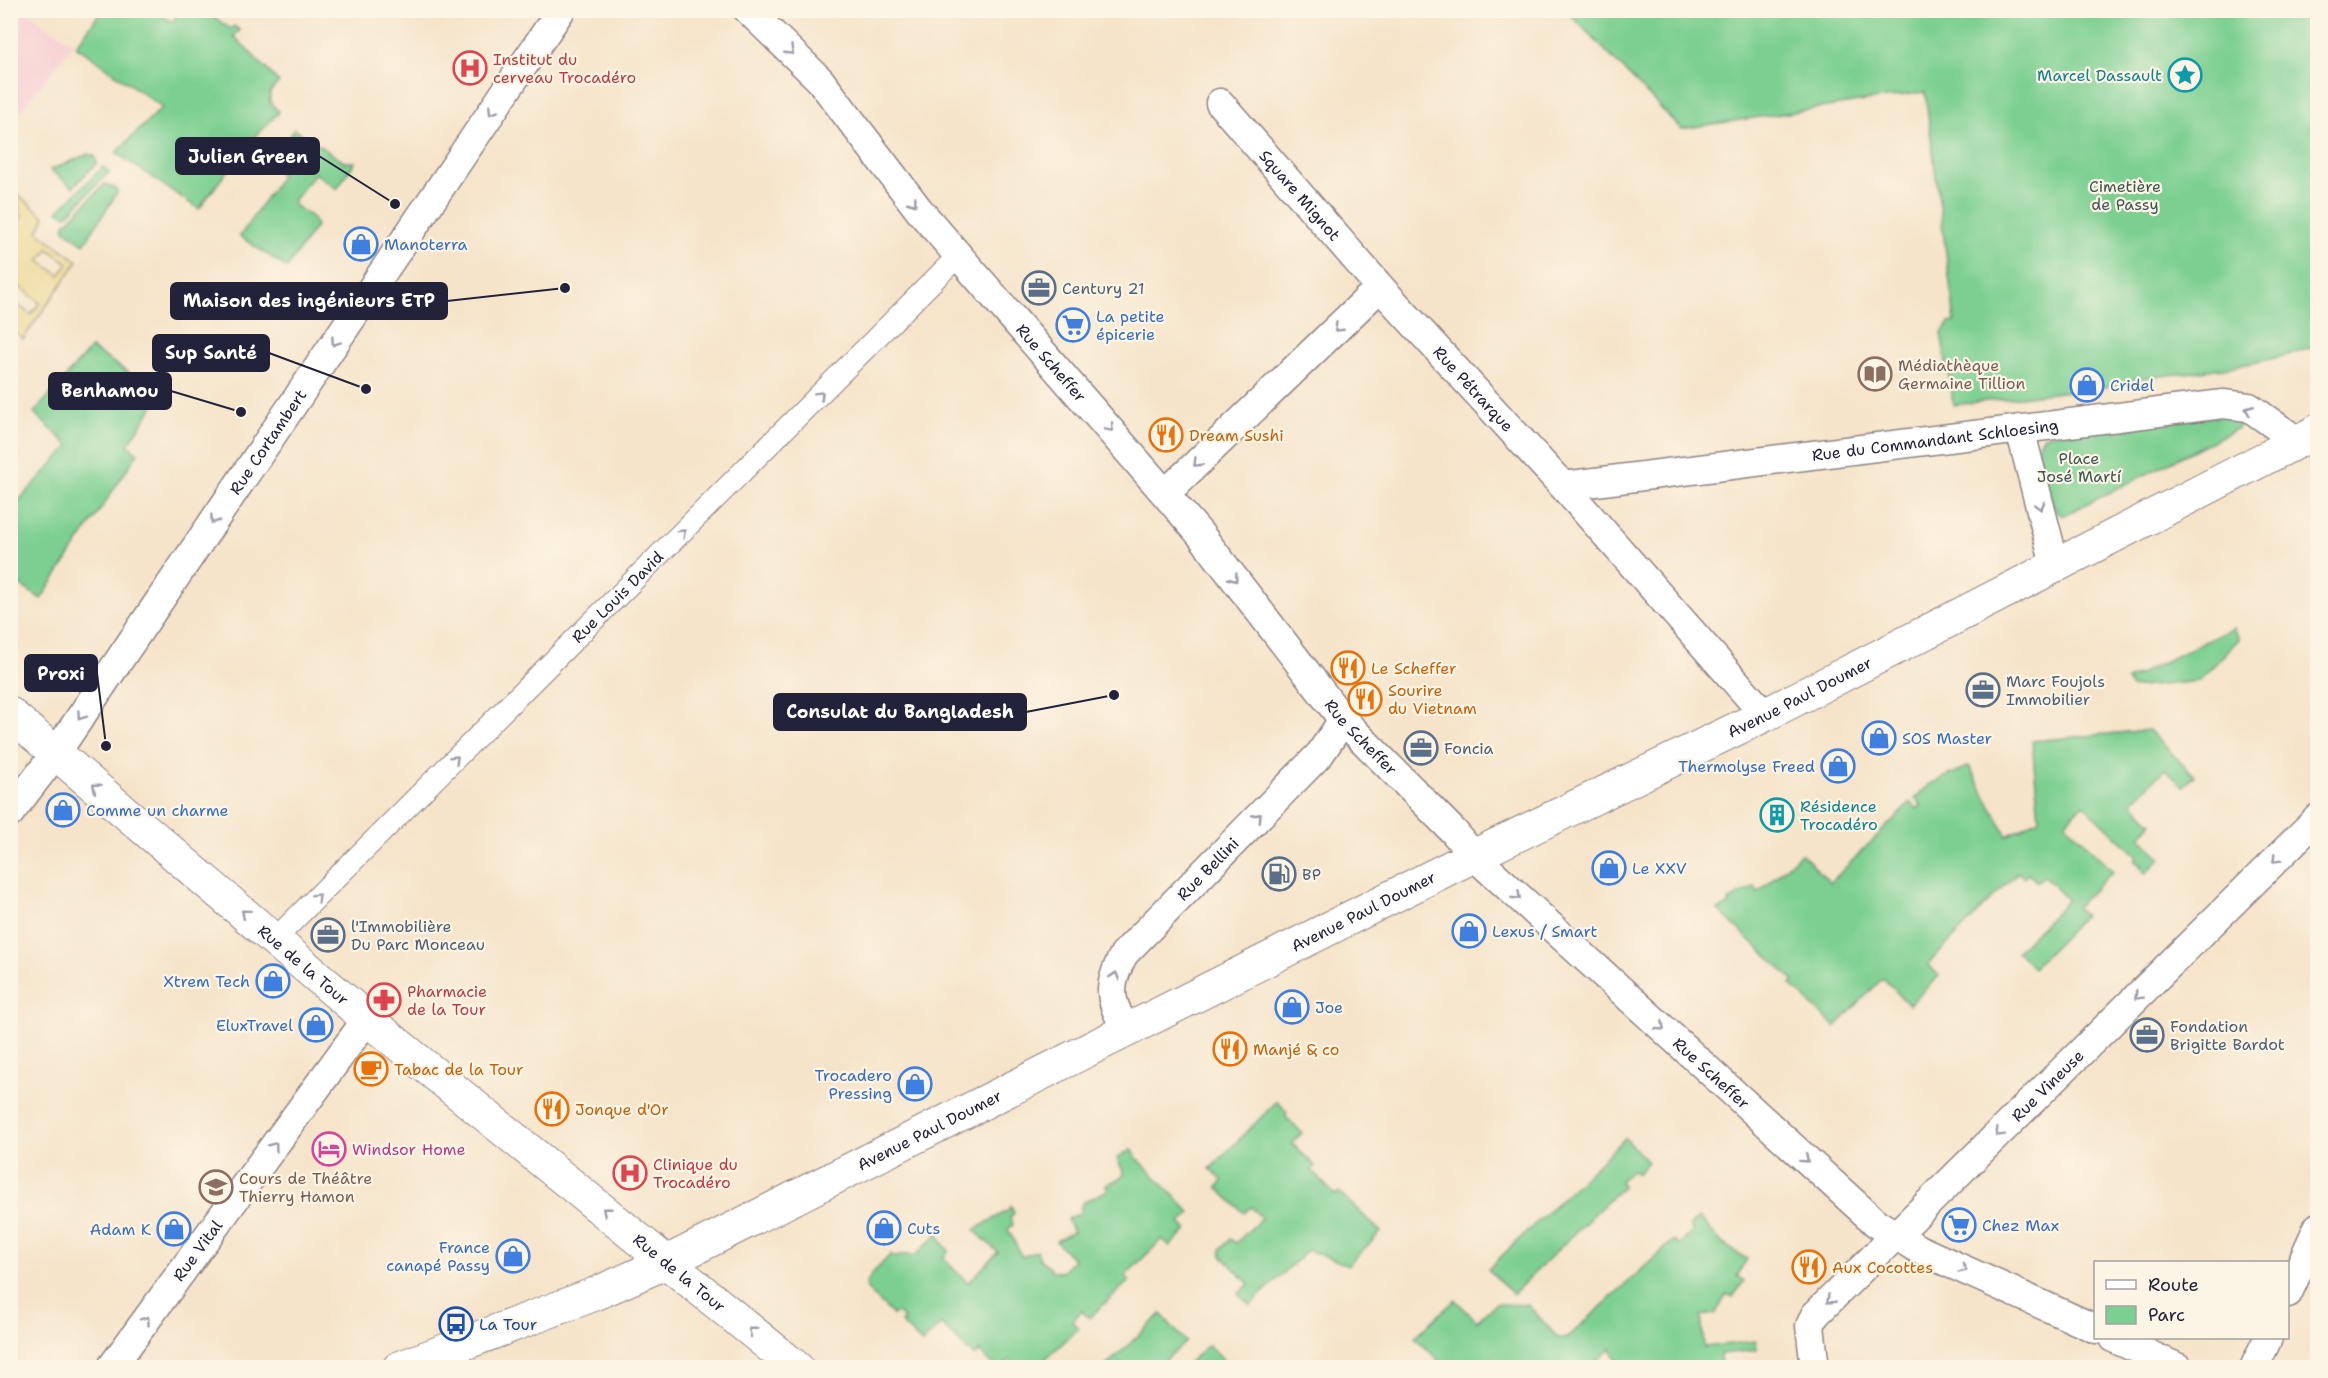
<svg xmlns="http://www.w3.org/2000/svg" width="2328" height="1378" font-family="'Shantell Sans',sans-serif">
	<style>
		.built { fill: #f7cfd4 }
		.green { fill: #7bcf91; stroke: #4e7866; stroke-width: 1.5 }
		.sand { fill: #eeda9e; stroke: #887e6c; stroke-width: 1.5; fill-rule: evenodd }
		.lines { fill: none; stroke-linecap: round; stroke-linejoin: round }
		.pedestrian-casing { stroke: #8c8382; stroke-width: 23 }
		.minor-casing { stroke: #8c8382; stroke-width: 31 }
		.tertiary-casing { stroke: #8c8382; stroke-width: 35 }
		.secondary-casing { stroke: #8c8382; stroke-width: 35 }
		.pedestrian { stroke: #fff; stroke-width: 21 }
		.minor { stroke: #fff; stroke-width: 28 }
		.tertiary { stroke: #fff; stroke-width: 33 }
		.secondary { stroke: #fff; stroke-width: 33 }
		.oneway { stroke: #9c9ca7 }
		.labels { text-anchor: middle; stroke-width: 4.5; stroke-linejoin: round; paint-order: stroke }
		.health-label { font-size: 16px; fill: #be3a42; stroke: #fcf5e5; text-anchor: start }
		.culture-label { font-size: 16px; fill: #0d838f; stroke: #fcf5e5; text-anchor: end }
		.park-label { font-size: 16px; fill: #3d5655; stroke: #fcf5e5 }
		.street-label { font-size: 16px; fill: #22223b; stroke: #fcf5e5 }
		.shop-label { font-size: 16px; fill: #366cbe; stroke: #fcf5e5; text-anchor: start }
		.service-label { font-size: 16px; fill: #4e5e75; stroke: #fcf5e5; text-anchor: start }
		.education-label { font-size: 16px; fill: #785e54; stroke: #fcf5e5; text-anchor: start }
		.food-label { font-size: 16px; fill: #c56008; stroke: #fcf5e5; text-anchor: start }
		.hotel-label { font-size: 16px; fill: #b23c85; stroke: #fcf5e5; text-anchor: start }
		.transit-label { font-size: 16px; fill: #164399; stroke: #fcf5e5; text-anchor: start }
		.leader { fill: none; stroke: #22223b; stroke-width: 2 }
		.callout-dot { fill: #22223b; stroke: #fcf5e5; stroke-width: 2 }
		.callout { fill: #22223b; stroke: #22223b; stroke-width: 2 }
		.callout-label { font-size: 18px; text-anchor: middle; font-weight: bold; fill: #fff }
	</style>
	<rect width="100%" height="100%" fill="#fcf5e5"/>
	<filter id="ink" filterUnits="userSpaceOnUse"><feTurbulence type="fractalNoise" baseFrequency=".0167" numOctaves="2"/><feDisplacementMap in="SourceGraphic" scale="12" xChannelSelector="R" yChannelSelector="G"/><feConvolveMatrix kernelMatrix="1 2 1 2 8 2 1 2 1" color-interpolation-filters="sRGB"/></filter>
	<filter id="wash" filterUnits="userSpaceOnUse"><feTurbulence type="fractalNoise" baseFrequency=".008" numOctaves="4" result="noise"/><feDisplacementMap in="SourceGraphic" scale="24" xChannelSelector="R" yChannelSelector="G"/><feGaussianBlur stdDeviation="1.35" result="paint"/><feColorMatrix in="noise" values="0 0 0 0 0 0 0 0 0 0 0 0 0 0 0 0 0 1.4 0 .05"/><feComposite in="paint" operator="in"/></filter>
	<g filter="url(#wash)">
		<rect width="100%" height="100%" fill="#f6e4ca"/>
		<path class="built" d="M11,10L25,11L73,44L11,124Z"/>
		<g class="green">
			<path d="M102,10L155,11L172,22L180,11H219L214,17L231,29L234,26L240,30L234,36L279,82L270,92V102L279,112L244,148L199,209L116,153L162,107L76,46Z"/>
			<path d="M1567,11H2317V346C2258,366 2197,372 2134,379L2135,383L1954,405L1941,334L1949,323L1955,322L1925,92L1681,129Z"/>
			<path d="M294,129L344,162H355L337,189L315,173L294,200V205L313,218L316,226L287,268L240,236L282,175L276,170L294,144L290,136Z"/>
			<path d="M88,154L95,156L97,163L73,187L50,170Z"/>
			<path d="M103,167L109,172L68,214L65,215L58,211Z"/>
			<path d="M105,184L117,189V193L84,244L64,230L65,224Z"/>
			<path d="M91,348L161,394L128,445L138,453L41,599L11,579V509L69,446L34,413Z"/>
			<path d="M2233,415L2238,422V428L2063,516L2056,512L2037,452L2038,444L2045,435Z"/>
			<path d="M2233,628L2239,639L2199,681L2131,688L2127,680Z"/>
			<path d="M2149,730L2194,776L2183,787L2165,769L2132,802L2152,823L2140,837L2161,858L2146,873L2140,867L2142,865L2135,861L2138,857L2083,804L2065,823L2113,871L2076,907L2084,916L2033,968L2017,951L2068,900L2044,876L2037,882L2028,873L2023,877L2018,872L1928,964L1939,976L1909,1005L1883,978L1835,1027L1791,985L1794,981L1718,910L1729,905L1728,901L1755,886L1758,893L1801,853L1830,883L1911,802L1917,809L1921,805L1915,798L1930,784L1969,766L2007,836L2039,819L2032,741Z"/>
			<path d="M1277,1101L1287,1112L1285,1116L1302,1133L1292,1143L1315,1166L1311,1170L1335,1195L1339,1192L1381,1232L1348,1265L1308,1250L1250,1305L1238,1294L1249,1284L1222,1256L1221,1249L1231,1239L1236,1243L1262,1218L1251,1207L1244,1213L1217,1187L1223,1181L1210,1169Z"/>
			<path d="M1625,1138L1648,1162L1637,1174L1632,1170L1620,1181L1623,1186L1513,1294L1488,1269Z"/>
			<path d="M1133,1149L1136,1157L1191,1213L1180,1223L1187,1230L1170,1246L1162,1239L1125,1276L1129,1281L1089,1318L1082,1311L1072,1321L1079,1328L1037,1367H1018L1010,1360L1002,1367H995L979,1351L974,1356L941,1324L922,1343L901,1323L904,1320L897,1312L893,1315L868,1290L866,1284L872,1274L891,1254L896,1258L900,1255H916L939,1232V1238L949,1251L943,1258L968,1283L998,1252L974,1230L1009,1210L1011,1206L1014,1213L1010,1218L1013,1225L1008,1229L1022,1257L1037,1251L1040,1259L1053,1271L1062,1272L1074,1260L1056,1241L1073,1232L1067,1219L1080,1213L1082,1203L1108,1190L1106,1185L1122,1177L1124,1173L1117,1158Z"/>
			<path d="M1699,1217L1723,1244L1747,1259L1737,1276L1744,1281L1733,1297L1727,1294L1715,1314L1701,1316L1704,1347L1756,1341L1757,1350L1720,1354L1721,1367H1615H1618L1611,1348L1590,1367H1445L1415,1337L1455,1300L1477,1321L1495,1304L1528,1305L1558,1338H1567L1674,1240L1680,1245L1693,1231L1690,1226Z"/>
			<path d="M1161,1314L1186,1342L1157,1367H1105Z"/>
			<path d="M1208,1345L1230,1367H1184Z"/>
		</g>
		<path class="sand" d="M11,189L45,217L38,232L78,261L23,339L11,328V271L14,265C10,250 10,236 11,221L18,227L22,218L17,201L11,203ZM48,249L68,263L60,275L39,261ZM21,287L40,303L31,315L11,300Z"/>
	</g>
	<g filter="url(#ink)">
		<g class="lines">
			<g class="pedestrian-casing">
				<g id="pedestrian">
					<path id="s1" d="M275,939L960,254"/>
				</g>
			</g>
			<g class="minor-casing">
				<g id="minor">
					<path id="s2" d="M748,10L820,80L919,210L1200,534L1343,720L1454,832L1474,856L1876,1223L1918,1249L2096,1329"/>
					<path id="s3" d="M1220,103L1380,287L1563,486L1765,715"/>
					<path d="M2020,429L2055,565"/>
					<path id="s4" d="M1563,486L2223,404L2249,407L2297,441"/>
					<path d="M1166,493L1380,287"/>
					<path id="s5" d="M10,813L56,753L561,10"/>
					<path id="s6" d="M1127,1030C1108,1000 1107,986 1124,954L1320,754L1343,720"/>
					<path d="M2288,1293L2318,1227"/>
					<path d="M2113,1338L2179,1368"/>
					<path id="s7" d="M111,1368L367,1019"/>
					<path id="s8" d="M1815,1368L1810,1326L1815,1315L2318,818"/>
					<path d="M2254,1368L2268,1338"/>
				</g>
			</g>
			<g class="tertiary-casing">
				<g id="tertiary">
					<path id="s9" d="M10,714L367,1019L797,1368"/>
				</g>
			</g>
			<g class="secondary-casing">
				<g id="secondary">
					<path id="s10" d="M399,1368L595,1294L667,1262L1451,867L1765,715L2318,431"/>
				</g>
			</g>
			<use href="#pedestrian" class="pedestrian"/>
			<use href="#minor" class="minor"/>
			<use href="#tertiary" class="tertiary"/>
			<use href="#secondary" class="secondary"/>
		</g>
		<defs><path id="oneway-chevron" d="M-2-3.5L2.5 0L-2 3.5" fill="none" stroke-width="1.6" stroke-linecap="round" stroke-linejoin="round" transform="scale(1.5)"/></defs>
		<g class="oneway">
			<use href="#oneway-chevron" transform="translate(790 51) rotate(44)"/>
			<use href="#oneway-chevron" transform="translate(492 111) rotate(124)"/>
			<use href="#oneway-chevron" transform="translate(913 202) rotate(53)"/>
			<use href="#oneway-chevron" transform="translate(1338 328) rotate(136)"/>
			<use href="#oneway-chevron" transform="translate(335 342) rotate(124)"/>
			<use href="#oneway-chevron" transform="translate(820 395) rotate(-45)"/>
			<use href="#oneway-chevron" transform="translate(2249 410) rotate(-158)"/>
			<use href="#oneway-chevron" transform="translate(1110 428) rotate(49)"/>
			<use href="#oneway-chevron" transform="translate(1197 463) rotate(136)"/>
			<use href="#oneway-chevron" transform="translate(2040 506) rotate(75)"/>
			<use href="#oneway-chevron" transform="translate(214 520) rotate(124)"/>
			<use href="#oneway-chevron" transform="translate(682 533) rotate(-45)"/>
			<use href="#oneway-chevron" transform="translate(1234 578) rotate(53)"/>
			<use href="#oneway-chevron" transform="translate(81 716) rotate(125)"/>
			<use href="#oneway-chevron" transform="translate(455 759) rotate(-45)"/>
			<use href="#oneway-chevron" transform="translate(96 787) rotate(-140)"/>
			<use href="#oneway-chevron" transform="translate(1258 817) rotate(-46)"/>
			<use href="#oneway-chevron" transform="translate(2276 859) rotate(135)"/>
			<use href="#oneway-chevron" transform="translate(1517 896) rotate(42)"/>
			<use href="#oneway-chevron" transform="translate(317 897) rotate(-45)"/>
			<use href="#oneway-chevron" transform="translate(245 913) rotate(-140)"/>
			<use href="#oneway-chevron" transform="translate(1115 976) rotate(-73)"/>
			<use href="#oneway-chevron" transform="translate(2138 996) rotate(135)"/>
			<use href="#oneway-chevron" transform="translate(1661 1027) rotate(42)"/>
			<use href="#oneway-chevron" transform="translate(1999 1133) rotate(135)"/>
			<use href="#oneway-chevron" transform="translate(274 1146) rotate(-54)"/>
			<use href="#oneway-chevron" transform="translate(1805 1159) rotate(42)"/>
			<use href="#oneway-chevron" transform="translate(606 1211) rotate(-141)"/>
			<use href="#oneway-chevron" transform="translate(1963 1269) rotate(24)"/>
			<use href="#oneway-chevron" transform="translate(1830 1300) rotate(136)"/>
			<use href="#oneway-chevron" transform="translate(146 1320) rotate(-54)"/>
			<use href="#oneway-chevron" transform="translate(752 1331) rotate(-141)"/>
		</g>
	</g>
	<defs>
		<g id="hospital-ring" transform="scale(1.725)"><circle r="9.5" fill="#fcf5e5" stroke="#e0444e" stroke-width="1.5"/><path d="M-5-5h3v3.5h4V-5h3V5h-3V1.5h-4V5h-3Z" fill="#e0444e"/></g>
		<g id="sight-ring" transform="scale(1.725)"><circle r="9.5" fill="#fcf5e5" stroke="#0f9aa8" stroke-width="1.5"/><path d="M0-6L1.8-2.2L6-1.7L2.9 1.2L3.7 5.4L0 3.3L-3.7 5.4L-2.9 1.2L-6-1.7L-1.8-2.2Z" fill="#0f9aa8"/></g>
		<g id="shop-ring" transform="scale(1.725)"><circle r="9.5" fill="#fcf5e5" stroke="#3f7fe0" stroke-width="1.5"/><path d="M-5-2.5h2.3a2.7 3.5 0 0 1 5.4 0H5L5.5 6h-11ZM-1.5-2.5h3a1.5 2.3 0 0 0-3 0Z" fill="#3f7fe0"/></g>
		<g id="office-ring" transform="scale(1.725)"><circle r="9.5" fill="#fcf5e5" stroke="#5c6f8a" stroke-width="1.5"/><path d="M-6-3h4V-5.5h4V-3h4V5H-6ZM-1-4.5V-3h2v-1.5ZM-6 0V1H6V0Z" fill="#5c6f8a"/></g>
		<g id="supermarket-ring" transform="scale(1.725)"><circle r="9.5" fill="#fcf5e5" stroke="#3f7fe0" stroke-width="1.5"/><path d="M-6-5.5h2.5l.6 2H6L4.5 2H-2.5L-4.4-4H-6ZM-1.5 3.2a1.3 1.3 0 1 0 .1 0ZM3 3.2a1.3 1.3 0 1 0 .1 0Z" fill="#3f7fe0"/></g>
		<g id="library-ring" transform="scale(1.725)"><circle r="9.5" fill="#fcf5e5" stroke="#8d6e63" stroke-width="1.5"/><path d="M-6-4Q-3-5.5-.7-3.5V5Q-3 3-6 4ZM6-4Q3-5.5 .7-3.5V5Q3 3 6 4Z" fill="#8d6e63"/></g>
		<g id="restaurant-ring" transform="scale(1.725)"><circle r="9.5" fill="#fcf5e5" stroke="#e8710a" stroke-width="1.5"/><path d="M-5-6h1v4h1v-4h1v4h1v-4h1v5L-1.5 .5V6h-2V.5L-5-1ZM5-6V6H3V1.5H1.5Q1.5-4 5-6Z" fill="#e8710a"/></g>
		<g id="building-ring" transform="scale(1.725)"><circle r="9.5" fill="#fcf5e5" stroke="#0f9aa8" stroke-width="1.5"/><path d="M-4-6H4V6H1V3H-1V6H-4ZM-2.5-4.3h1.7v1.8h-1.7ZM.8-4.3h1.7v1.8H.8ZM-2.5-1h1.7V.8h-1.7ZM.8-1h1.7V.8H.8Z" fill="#0f9aa8"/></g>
		<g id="fuel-ring" transform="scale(1.725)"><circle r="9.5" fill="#fcf5e5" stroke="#5c6f8a" stroke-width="1.5"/><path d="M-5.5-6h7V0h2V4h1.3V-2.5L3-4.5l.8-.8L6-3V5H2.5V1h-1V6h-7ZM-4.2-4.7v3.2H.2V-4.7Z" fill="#5c6f8a"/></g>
		<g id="pharmacy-ring" transform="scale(1.725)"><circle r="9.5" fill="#fcf5e5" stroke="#e0444e" stroke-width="1.5"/><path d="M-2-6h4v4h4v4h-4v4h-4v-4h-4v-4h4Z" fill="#e0444e"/></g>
		<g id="cafe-ring" transform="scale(1.725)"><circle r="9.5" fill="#fcf5e5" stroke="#e8710a" stroke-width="1.5"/><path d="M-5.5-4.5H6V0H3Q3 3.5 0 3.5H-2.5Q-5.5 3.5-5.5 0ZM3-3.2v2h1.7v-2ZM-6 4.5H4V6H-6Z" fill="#e8710a"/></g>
		<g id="hotel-ring" transform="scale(1.725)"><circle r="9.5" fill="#fcf5e5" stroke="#d1479c" stroke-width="1.5"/><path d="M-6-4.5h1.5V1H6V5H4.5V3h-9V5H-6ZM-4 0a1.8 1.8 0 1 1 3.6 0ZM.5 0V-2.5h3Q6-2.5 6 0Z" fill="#d1479c"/></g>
		<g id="university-ring" transform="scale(1.725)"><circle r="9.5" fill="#fcf5e5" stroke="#8d6e63" stroke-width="1.5"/><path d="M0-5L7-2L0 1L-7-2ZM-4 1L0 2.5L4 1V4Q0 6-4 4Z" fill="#8d6e63"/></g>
		<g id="bus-ring" transform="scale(1.725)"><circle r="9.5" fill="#fcf5e5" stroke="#1a4fb4" stroke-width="1.5"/><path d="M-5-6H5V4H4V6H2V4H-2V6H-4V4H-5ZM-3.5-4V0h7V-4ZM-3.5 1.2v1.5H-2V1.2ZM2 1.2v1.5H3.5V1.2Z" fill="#1a4fb4"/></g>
	</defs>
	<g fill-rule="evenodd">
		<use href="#hospital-ring" x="470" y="68"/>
		<use href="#sight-ring" x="2185" y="75"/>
		<use href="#shop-ring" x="361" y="244"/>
		<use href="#office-ring" x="1039" y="288"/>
		<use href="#supermarket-ring" x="1073" y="325"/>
		<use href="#library-ring" x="1875" y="374"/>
		<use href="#shop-ring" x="2087" y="385"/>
		<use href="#restaurant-ring" x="1166" y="435"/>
		<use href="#restaurant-ring" x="1348" y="668"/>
		<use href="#office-ring" x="1983" y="690"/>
		<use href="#restaurant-ring" x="1365" y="699"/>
		<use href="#shop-ring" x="1879" y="738"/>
		<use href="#office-ring" x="1421" y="748"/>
		<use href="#shop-ring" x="1838" y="766"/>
		<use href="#shop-ring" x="63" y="810"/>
		<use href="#building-ring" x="1777" y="815"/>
		<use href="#shop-ring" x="1609" y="868"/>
		<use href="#fuel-ring" x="1279" y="874"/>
		<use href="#shop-ring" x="1469" y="931"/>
		<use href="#office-ring" x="328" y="935"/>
		<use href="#shop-ring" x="273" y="981"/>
		<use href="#pharmacy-ring" x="384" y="1000"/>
		<use href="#shop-ring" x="1292" y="1007"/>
		<use href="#shop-ring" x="316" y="1025"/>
		<use href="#office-ring" x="2147" y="1035"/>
		<use href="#restaurant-ring" x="1230" y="1049"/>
		<use href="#cafe-ring" x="371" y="1069"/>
		<use href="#shop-ring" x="915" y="1084"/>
		<use href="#restaurant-ring" x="552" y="1109"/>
		<use href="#hotel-ring" x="329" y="1149"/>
		<use href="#hospital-ring" x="630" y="1173"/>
		<use href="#university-ring" x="216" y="1187"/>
		<use href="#supermarket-ring" x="1959" y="1225"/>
		<use href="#shop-ring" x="884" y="1228"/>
		<use href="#shop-ring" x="174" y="1229"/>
		<use href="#shop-ring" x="513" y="1256"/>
		<use href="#restaurant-ring" x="1809" y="1267"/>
		<use href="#bus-ring" x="456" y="1324"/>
	</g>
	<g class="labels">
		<g class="health-label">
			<text x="493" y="65">Institut du<tspan x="493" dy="18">cerveau Trocadéro</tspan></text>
			<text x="407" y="997">Pharmacie<tspan x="407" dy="18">de la Tour</tspan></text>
			<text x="653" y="1170">Clinique du<tspan x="653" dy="18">Trocadéro</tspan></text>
		</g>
		<g class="culture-label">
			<text x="2162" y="81">Marcel Dassault</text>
			<text x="1800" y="812" text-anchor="start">Résidence<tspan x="1800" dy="18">Trocadéro</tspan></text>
		</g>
		<g class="park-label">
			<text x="2125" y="192">Cimetière<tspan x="2125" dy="18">de Passy</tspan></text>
			<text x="2079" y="464">Place<tspan x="2079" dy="18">José Martí</tspan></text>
		</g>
		<g class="street-label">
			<text dy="6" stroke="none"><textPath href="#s3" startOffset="122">Square Mignot</textPath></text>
			<text dy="6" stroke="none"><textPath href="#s2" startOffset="466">Rue Scheffer</textPath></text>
			<text dy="6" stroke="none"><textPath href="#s3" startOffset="382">Rue Pétrarque</textPath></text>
			<text dy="6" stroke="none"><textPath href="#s4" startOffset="375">Rue du Commandant Schloesing</textPath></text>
			<text dy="6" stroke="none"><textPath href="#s5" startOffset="452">Rue Cortambert</textPath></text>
			<text dy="6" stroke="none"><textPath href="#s1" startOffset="484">Rue Louis David</textPath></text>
			<text dy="6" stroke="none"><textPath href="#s10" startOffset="1554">Avenue Paul Doumer</textPath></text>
			<text dy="6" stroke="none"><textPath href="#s2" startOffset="952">Rue Scheffer</textPath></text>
			<text dy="6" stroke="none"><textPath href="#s6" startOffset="201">Rue Bellini</textPath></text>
			<text dy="6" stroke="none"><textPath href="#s10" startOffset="1068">Avenue Paul Doumer</textPath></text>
			<text dy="6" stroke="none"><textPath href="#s9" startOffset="386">Rue de la Tour</textPath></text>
			<text dy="6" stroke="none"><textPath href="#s2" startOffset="1438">Rue Scheffer</textPath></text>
			<text dy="6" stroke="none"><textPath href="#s8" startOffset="381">Rue Vineuse</textPath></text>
			<text dy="6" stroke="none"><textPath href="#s10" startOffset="582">Avenue Paul Doumer</textPath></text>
			<text dy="6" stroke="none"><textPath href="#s7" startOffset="146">Rue Vital</textPath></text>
			<text dy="6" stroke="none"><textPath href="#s9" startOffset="872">Rue de la Tour</textPath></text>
		</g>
		<g class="shop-label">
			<text x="384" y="250">Manoterra</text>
			<text x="1096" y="322">La petite<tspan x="1096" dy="18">épicerie</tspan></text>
			<text x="2110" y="391">Cridel</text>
			<text x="1902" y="744">SOS Master</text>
			<text x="1815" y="772" text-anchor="end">Thermolyse Freed</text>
			<text x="86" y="816">Comme un charme</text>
			<text x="1632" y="874">Le XXV</text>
			<text x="1492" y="937">Lexus / Smart</text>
			<text x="250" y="987" text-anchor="end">Xtrem Tech</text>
			<text x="1315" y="1013">Joe</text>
			<text x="293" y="1031" text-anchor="end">EluxTravel</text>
			<text x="892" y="1081" text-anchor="end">Trocadero<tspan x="892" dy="18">Pressing</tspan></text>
			<text x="1982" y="1231">Chez Max</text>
			<text x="907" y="1234">Cuts</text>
			<text x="151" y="1235" text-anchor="end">Adam K</text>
			<text x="490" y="1253" text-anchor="end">France<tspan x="490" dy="18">canapé Passy</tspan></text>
		</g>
		<g class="service-label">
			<text x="1062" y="294">Century 21</text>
			<text x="2006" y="687">Marc Foujols<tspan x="2006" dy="18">Immobilier</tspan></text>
			<text x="1444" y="754">Foncia</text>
			<text x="1302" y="880">BP</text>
			<text x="351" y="932">l'Immobilière<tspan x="351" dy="18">Du Parc Monceau</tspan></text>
			<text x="2170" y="1032">Fondation<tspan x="2170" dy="18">Brigitte Bardot</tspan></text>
		</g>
		<g class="education-label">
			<text x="1898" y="371">Médiathèque<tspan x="1898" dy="18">Germaine Tillion</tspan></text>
			<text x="239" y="1184">Cours de Théâtre<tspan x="239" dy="18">Thierry Hamon</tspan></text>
		</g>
		<g class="food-label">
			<text x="1189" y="441">Dream Sushi</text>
			<text x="1371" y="674">Le Scheffer</text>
			<text x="1388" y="696">Sourire<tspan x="1388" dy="18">du Vietnam</tspan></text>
			<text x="1253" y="1055">Manjé &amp; co</text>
			<text x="394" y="1075">Tabac de la Tour</text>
			<text x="575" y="1115">Jonque d'Or</text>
			<text x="1832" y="1273">Aux Cocottes</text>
		</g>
		<g class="hotel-label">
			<text x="352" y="1155">Windsor Home</text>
		</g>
		<g class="transit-label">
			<text x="479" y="1330">La Tour</text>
		</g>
	</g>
	<path class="leader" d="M395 204L319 156M565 288L447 301M366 389L269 353M241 412L171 391M106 746L97 673M1114 695L1026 712"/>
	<g class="callout-dot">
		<circle cx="395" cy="204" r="6"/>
		<circle cx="565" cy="288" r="6"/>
		<circle cx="366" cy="389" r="6"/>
		<circle cx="241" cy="412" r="6"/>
		<circle cx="106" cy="746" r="6"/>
		<circle cx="1114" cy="695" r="6"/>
	</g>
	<g class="callout">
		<rect x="176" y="138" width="143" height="36" rx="6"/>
		<rect x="171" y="283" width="276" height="36" rx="6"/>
		<rect x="153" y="335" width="116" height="36" rx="6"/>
		<rect x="49" y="373" width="122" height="36" rx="6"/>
		<rect x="25" y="655" width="72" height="36" rx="6"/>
		<rect x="774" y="694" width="252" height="36" rx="6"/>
	</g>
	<g class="callout-label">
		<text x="248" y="163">Julien Green</text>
		<text x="309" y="307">Maison des ingénieurs ETP</text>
		<text x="211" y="359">Sup Santé</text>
		<text x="110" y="397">Benhamou</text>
		<text x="61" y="680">Proxi</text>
		<text x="900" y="718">Consulat du Bangladesh</text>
	</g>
	<rect width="2328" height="1378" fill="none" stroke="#fcf5e5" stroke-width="36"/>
	<rect x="2094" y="1261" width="195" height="78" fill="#fcf5e5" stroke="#a5a1a1" stroke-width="1.5"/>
	<rect x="2106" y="1280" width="30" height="9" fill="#ffffff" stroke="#a5a1a1" stroke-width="1.5"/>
	<text x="2148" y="1291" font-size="18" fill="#22223b">Route</text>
	<rect x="2106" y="1306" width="30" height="18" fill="#7bcf91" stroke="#a5a1a1" stroke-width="1.5"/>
	<text x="2148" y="1321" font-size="18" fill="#22223b">Parc</text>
</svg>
